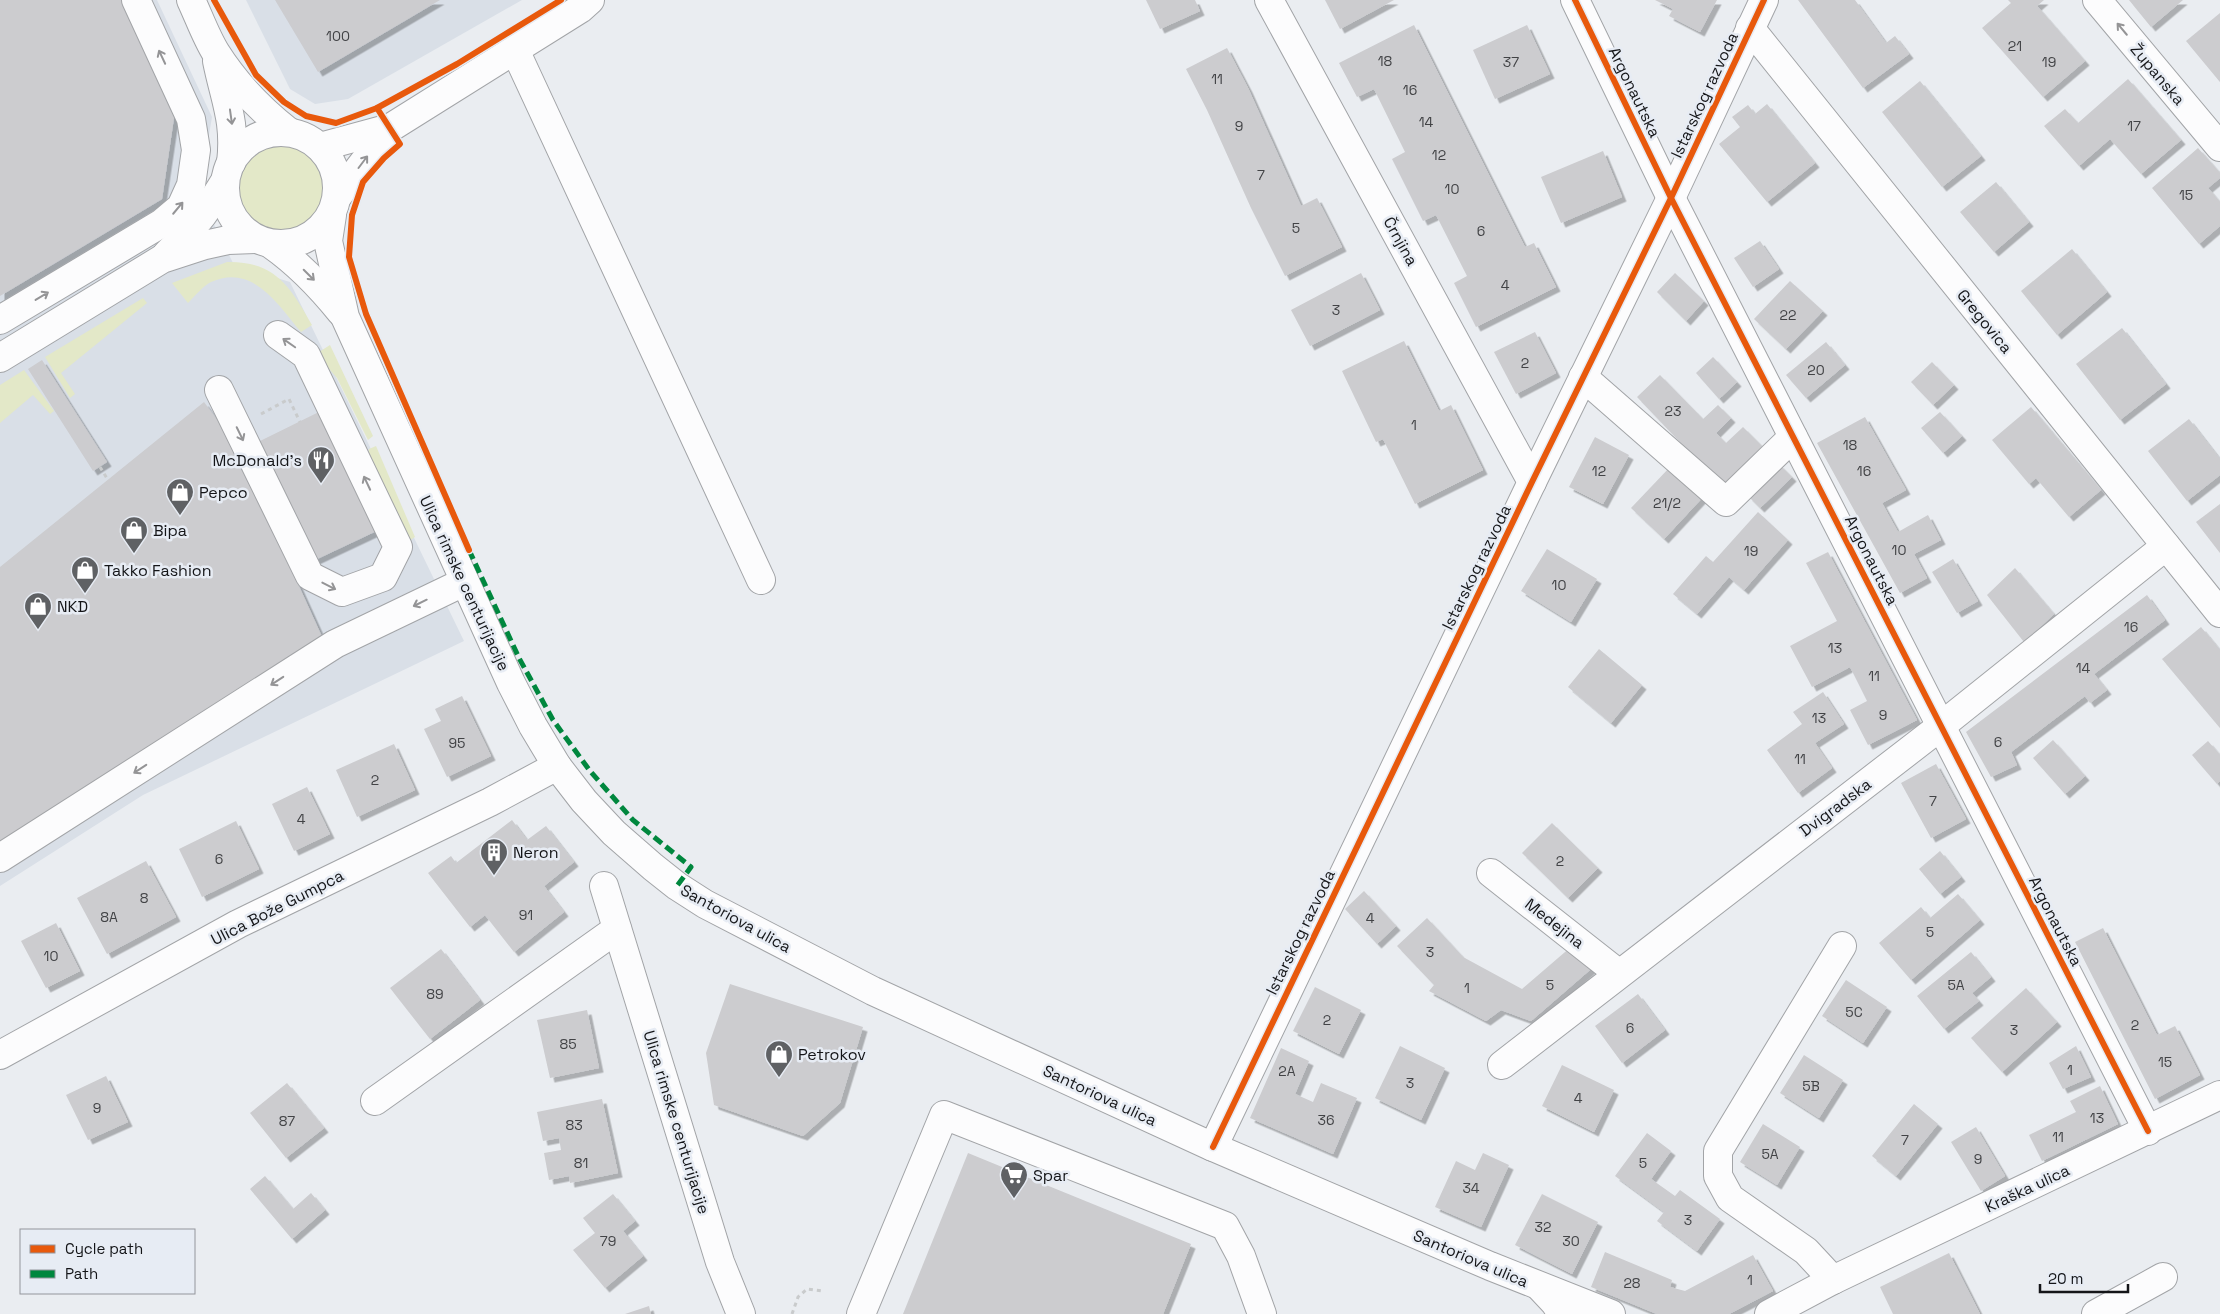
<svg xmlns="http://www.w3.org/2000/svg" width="2220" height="1314" font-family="'Space Grotesk',sans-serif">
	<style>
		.built { fill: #d9dfe7 }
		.green { fill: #e3e8c8 }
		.building { fill: #cccccf; filter: url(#shadow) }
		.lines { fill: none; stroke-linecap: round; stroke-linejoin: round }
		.minor-casing { stroke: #a2a4a7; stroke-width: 30 }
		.major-casing { stroke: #a2a4a7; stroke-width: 30 }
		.path { stroke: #c9cbcc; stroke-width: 3; stroke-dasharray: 4 4; stroke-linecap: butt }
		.minor { stroke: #fcfcfd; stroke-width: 28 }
		.major { stroke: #fcfcfd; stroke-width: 28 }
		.quiet { stroke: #00873e; stroke-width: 5; stroke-dasharray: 10 5; stroke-linecap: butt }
		.cycleway-casing { stroke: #e7ecf4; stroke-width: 9 }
		.cycleway { stroke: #e8590c; stroke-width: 6 }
		.oneway { stroke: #949496 }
		.labels { text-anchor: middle; stroke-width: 5; stroke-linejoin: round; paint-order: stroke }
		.number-label { font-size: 14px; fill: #424346 }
		.street-label { font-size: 16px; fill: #141518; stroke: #e7ecf4 }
		.poi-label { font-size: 16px; fill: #141518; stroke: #e7ecf4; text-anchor: start }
	</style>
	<defs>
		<filter id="shadow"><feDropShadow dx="4.5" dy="4.5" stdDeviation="0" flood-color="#0004"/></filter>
	</defs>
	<rect width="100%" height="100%" fill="#eaedf1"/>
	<g class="built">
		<path d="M0,0H157L212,117L199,194L234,265L290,282L464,641L143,795L0,886Z"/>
		<path d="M246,0H522L348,99L315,104L290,89Z"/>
	</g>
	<g class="green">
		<path d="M271,133H288L305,138L319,148L330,161L335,178L321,227L307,237L290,243L242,227L232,213L226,197L241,149L255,139Z"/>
		<path d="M227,262C275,261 290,286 312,325L301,332C278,305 253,263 211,282C203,286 195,296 188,303L172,283Z"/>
		<path d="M143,298L147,303L61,373L75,394L70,398L45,357Z"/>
		<path d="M330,345L373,436L368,440L337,378L316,354Z"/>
		<path d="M24,370L54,411L50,414L33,395L0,423V385Z"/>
		<path d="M376,446L415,537L406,543L368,453L369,449Z"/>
	</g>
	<g class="building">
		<path d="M0,0H121L175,111L162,199L0,296Z"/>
		<path d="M275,0H440L318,72Z"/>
		<path d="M1146,0H1195L1200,11L1160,29Z"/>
		<path d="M1325,0H1394L1340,29Z"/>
		<path d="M1655,0H1717L1700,32L1669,16L1673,9Z"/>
		<path d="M1798,0H1855L1886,43L1895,36L1909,54L1863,88Z"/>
		<path d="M2008,0H2044L2037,6L2085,61L2043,97L1982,28L2011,3Z"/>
		<path d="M2129,0H2183L2151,27Z"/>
		<path d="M2220,13V82L2186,41Z"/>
		<path d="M1414,25L1525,247L1534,243L1556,287L1476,327L1454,283L1467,276L1436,215L1423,221L1392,159L1405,152L1374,89L1357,97L1339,63Z"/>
		<path d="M1527,25L1550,74L1495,99L1473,50Z"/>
		<path d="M1227,48L1248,88L1301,206L1317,198L1342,247L1285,276L1251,208L1207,110L1186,69Z"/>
		<path d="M2128,79L2181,140L2141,174L2110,139L2079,166L2044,126L2065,109L2078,123Z"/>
		<path d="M1920,81L1981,156L1942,187L1882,112Z"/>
		<path d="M1767,104L1815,163L1767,202L1719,144L1740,127L1732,117L1748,105L1755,114Z"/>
		<path d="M2198,148L2220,173V178L2208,188L2220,202V226L2199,244L2152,188Z"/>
		<path d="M1603,151L1622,197L1561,223L1541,177Z"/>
		<path d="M1996,182L2029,222L1994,252L1960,212Z"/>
		<path d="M1760,241L1779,269L1753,287L1734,258Z"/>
		<path d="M2072,249L2107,292L2057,335L2021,291Z"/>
		<path d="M1361,273L1380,310L1310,346L1291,310Z"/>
		<path d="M1675,273L1704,301L1686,321L1657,292Z"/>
		<path d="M1790,281L1823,311L1786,349L1754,319Z"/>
		<path d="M2122,328L2166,384L2120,420L2076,364Z"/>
		<path d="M1535,332L1556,373L1516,394L1494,352Z"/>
		<path d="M1404,341L1439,411L1451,405L1483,470L1415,504L1383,439L1376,442L1342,371Z"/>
		<path d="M1826,342L1845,365L1806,398L1786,375Z"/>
		<path d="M1713,357L1737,382L1719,399L1696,373Z"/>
		<path d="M42,360L107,462L93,471L28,369Z"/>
		<path d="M1932,362L1954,385L1933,405L1911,382Z"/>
		<path d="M1660,375L1703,419L1718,405L1731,418L1716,433L1726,443L1743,427L1764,448L1723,487L1637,397Z"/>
		<path d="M204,402L233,441L323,639L0,841V567Z"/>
		<path d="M2031,407L2101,490L2069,517L2036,478L2029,484L1992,440Z"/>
		<path d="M327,408L385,527L315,560L258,442Z"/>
		<path d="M1940,412L1962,436L1943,453L1921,428Z"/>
		<path d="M1865,417L1906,490L1882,503L1898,532L1928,515L1941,540L1914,554L1927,578L1900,593L1817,443Z"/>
		<path d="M2189,419L2220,459V475L2187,501L2148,451Z"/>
		<path d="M1595,437L1629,455L1603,504L1569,487Z"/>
		<path d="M1779,464L1792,477L1760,508L1748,496Z"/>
		<path d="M1670,467L1703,497L1664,539L1631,508Z"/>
		<path d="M2220,504V553L2196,522Z"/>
		<path d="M1758,512L1788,540L1744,590L1729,577L1697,614L1673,594L1706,556L1713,562Z"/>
		<path d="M1547,549L1597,579L1571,622L1521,591Z"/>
		<path d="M1828,552L1917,720L1868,745L1850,710L1867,701L1850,667L1812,687L1790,646L1837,621L1806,563Z"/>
		<path d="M1953,559L1978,601L1957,613L1932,572Z"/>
		<path d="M2015,568L2054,614L2024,642L1987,595Z"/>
		<path d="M2147,595L2165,620L2094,674L2107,690L2090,703L2085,696L2011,752L2017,765L1991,777L1966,732Z"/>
		<path d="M2201,627L2220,650V728L2162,659Z"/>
		<path d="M1599,649L1642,685L1611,723L1568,687Z"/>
		<path d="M1823,692L1844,724L1815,743L1832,768L1798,793L1767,750L1802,724L1793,712Z"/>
		<path d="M462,696L491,756L447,777L424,729L441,721L435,709Z"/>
		<path d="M2053,740L2085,776L2065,794L2033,758Z"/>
		<path d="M2208,741L2220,755V781L2217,784L2192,755Z"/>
		<path d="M394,744L415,790L357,817L336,770Z"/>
		<path d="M1936,764L1966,819L1931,838L1901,783Z"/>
		<path d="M307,787L330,834L294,851L272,804Z"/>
		<path d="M512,820L527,840L546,826L574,862L544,886L564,912L514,952L485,915L470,927L428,873L451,856L456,863Z"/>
		<path d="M236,821L259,869L202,897L179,849Z"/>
		<path d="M1552,823L1598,868L1568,898L1522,853Z"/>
		<path d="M1940,851L1961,877L1940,894L1919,869Z"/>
		<path d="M146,861L176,917L107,954L77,898Z"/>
		<path d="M1364,891L1396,926L1377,944L1345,909Z"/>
		<path d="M1958,894L1980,920L1911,980L1879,943L1921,907L1930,918Z"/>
		<path d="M1427,918L1463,957L1522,989L1572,946L1591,969L1531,1021L1501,1010L1486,1021L1429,991L1434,985L1397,946Z"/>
		<path d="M56,923L80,971L46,988L21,941Z"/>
		<path d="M2103,928L2157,1035L2175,1026L2200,1075L2155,1099L2075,942Z"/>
		<path d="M441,949L480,1000L430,1039L390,988Z"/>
		<path d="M1971,952L1991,977L1972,993L1979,1001L1944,1029L1917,996Z"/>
		<path d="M1846,980L1887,1007L1863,1043L1822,1016Z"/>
		<path d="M730,984L863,1027L840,1103L803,1136L714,1105L706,1053Z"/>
		<path d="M1315,987L1361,1010L1339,1054L1293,1031Z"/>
		<path d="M2026,988L2057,1022L2002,1072L1971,1038Z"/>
		<path d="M1638,994L1665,1030L1622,1063L1595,1026Z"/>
		<path d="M587,1010L599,1068L550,1078L537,1020Z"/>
		<path d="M1400,1046L1445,1068L1421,1120L1375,1098Z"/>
		<path d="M2076,1046L2091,1077L2063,1089L2049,1063Z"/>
		<path d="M1281,1048L1309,1061L1295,1094L1313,1102L1321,1083L1357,1098L1333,1154L1250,1118Z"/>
		<path d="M1804,1055L1843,1080L1819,1118L1780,1093Z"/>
		<path d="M1562,1065L1614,1090L1594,1132L1542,1106Z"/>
		<path d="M106,1076L128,1122L88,1140L66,1095Z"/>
		<path d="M287,1083L324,1128L286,1158L250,1113Z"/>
		<path d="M2100,1086L2118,1124L2042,1161L2029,1135L2076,1112L2070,1101Z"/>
		<path d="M602,1099L618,1173L570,1183L569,1176L549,1180L544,1153L561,1150L559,1138L543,1141L537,1112Z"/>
		<path d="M1914,1104L1938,1124L1896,1176L1872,1156Z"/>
		<path d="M1763,1124L1800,1147L1777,1185L1740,1162Z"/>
		<path d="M1976,1127L2005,1176L1981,1191L1951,1142Z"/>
		<path d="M1647,1133L1671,1151L1651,1179L1675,1196L1680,1190L1720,1219L1697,1251L1657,1221L1664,1212L1615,1176Z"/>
		<path d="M968,1153L1191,1244L1163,1314H903Z"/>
		<path d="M1483,1153L1509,1165L1481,1227L1435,1207L1456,1161L1475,1170Z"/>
		<path d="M265,1176L293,1209L311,1193L325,1210L292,1239L250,1189Z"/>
		<path d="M613,1194L635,1221L623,1231L643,1256L605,1288L573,1250L595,1233L583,1218Z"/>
		<path d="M1542,1194L1598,1222L1572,1274L1515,1245Z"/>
		<path d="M1605,1252L1672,1280L1670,1287L1685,1291L1753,1255L1773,1291L1729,1314H1657L1591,1287Z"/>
		<path d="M1949,1253L1980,1314H1893L1880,1287Z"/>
		<path d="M649,1306L651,1314H625Z"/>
	</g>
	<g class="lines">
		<g class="minor-casing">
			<g id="minor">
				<path d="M1269,0L1532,482"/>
				<path d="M1575,0L1671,198L2148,1131"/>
				<path d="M2097,0L2220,147"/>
				<path d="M1750,28L2220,613"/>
				<path d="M515,50L761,580"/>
				<path d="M320,147L390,128L580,9L590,0"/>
				<path d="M337,197L390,128"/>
				<path d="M167,254C191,232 209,209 225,181"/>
				<path d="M0,320L162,223L181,207L191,185L196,150L191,119L136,0"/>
				<path d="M0,358L162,259L205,245L228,240L255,239"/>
				<path d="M1583,377L1726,502L1793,437"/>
				<path d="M219,390L310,576L342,592L383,577L398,547L306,355L278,335"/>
				<path d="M0,858L335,644L464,582"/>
				<path d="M1491,873L1618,973"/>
				<path d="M604,886L720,1262L741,1314"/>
				<path d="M0,1055L238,924L490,802L557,766"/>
				<path d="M1502,1065L1941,726L2166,546"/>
				<path d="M375,1101L617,929"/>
				<path d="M1213,1147L1532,482L1671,198L1764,0"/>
				<path d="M1833,1280L1806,1251L1730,1198L1718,1176V1151L1842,946"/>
				<path d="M1540,1287L1555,1303L1562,1314"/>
				<path d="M861,1314L944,1115L1225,1226L1241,1256L1262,1314"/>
				<path d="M1769,1314L1833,1280L2220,1095"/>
				<path d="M2096,1314L2163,1277"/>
			</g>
		</g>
		<g class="major-casing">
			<g id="major">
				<path d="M191,0C199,17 206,37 216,53C235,83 261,110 289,132"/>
				<path d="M217,61C225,101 236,121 231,163"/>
				<circle cx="281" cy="188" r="56"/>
				<path d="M332,215L328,241L345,317L511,683L533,726L557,766L584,801L614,833L653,867L677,886L705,904L873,991L1213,1147L1490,1266L1611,1314"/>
				<path d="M272,245C299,264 320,286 341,312"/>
			</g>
		</g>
		<g class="path">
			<path d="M261,414L289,399L300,422"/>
			<path d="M100,467L108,480"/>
			<path d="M792,1314L798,1297L807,1289L822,1291"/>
		</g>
		<use href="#minor" class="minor"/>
		<use href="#major" class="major"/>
		<path class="quiet" d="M469,550L519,658L553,720L590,771L633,820L691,867L677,886"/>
		<g class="cycleway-casing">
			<g id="cycleway">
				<path d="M214,0L256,75L284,102L306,116L336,123L377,108L457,64L561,0"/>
				<path d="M1575,0L1671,198L2148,1131"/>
				<path d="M377,108L400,144L384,158L363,182L352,215L349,257L366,314L469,550"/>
				<path d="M1213,1147L1532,482L1671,198L1764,0"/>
			</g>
		</g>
		<use href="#cycleway" class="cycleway"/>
	</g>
	<defs><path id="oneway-shaft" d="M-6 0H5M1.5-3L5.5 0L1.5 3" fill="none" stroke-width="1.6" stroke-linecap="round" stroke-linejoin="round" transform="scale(1.25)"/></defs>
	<g class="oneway">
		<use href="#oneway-shaft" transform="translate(2122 29) rotate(-130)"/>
		<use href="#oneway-shaft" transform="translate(162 57) rotate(-115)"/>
		<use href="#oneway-shaft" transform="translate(231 117) rotate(82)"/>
		<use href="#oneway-shaft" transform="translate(363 162) rotate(-53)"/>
		<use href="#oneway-shaft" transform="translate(178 208) rotate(-50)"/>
		<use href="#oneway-shaft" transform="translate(309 275) rotate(45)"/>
		<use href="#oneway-shaft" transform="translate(42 296) rotate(-31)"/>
		<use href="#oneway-shaft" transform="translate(289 343) rotate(-145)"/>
		<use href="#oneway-shaft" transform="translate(240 434) rotate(64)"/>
		<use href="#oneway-shaft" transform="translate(367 483) rotate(-115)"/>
		<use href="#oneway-shaft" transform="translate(329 586) rotate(27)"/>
		<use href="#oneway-shaft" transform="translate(420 603) rotate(154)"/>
		<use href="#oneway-shaft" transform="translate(277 681) rotate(147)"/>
		<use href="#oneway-shaft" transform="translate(140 769) rotate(147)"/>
	</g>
	<defs>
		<g id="restaurant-pin" transform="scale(1.4375)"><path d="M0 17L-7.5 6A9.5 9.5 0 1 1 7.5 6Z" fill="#5f6164" stroke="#e7ecf4"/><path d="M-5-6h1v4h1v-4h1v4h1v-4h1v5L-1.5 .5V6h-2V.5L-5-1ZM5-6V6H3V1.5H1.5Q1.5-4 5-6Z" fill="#fff"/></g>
		<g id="shop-pin" transform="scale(1.4375)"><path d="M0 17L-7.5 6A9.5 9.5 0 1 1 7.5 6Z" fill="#5f6164" stroke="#e7ecf4"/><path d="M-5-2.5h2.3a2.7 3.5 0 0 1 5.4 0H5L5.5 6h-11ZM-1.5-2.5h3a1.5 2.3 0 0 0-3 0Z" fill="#fff"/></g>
		<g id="building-pin" transform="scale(1.4375)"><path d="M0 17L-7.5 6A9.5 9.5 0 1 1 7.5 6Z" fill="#5f6164" stroke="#e7ecf4"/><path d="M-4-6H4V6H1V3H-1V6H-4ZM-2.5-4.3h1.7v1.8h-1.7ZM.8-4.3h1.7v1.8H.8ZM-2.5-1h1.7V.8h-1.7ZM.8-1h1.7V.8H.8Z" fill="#fff"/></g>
		<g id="supermarket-pin" transform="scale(1.4375)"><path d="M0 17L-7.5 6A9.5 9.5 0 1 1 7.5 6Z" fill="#5f6164" stroke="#e7ecf4"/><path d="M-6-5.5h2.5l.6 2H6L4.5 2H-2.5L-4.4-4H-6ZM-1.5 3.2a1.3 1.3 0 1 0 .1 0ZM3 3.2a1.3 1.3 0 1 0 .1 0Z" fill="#fff"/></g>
	</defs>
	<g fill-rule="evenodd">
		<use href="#restaurant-pin" x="321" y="460"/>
		<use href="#shop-pin" x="180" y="492"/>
		<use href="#shop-pin" x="134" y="530"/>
		<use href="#shop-pin" x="85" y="570"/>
		<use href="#shop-pin" x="38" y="606"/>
		<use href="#building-pin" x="494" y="852"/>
		<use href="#shop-pin" x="779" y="1054"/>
		<use href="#supermarket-pin" x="1014" y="1175"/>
	</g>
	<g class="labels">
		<g class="number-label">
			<text x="338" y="41">100</text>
			<text x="2015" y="51">21</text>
			<text x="1385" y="66">18</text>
			<text x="1511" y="67">37</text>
			<text x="2049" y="67">19</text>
			<text x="1217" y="84">11</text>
			<text x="1410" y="95">16</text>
			<text x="1426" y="127">14</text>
			<text x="1239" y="131">9</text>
			<text x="2134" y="131">17</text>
			<text x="1439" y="160">12</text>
			<text x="1261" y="180">7</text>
			<text x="1452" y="194">10</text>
			<text x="2186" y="200">15</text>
			<text x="1296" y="233">5</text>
			<text x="1481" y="236">6</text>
			<text x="1505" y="290">4</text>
			<text x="1336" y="315">3</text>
			<text x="1788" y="320">22</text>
			<text x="1525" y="368">2</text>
			<text x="1816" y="375">20</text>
			<text x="1673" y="416">23</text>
			<text x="1414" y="430">1</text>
			<text x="1850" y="450">18</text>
			<text x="1599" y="476">12</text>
			<text x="1864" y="476">16</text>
			<text x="1667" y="508">21/2</text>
			<text x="1899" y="555">10</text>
			<text x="1751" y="556">19</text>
			<text x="1559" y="590">10</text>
			<text x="2131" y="632">16</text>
			<text x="1835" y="653">13</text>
			<text x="2083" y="673">14</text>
			<text x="1874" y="681">11</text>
			<text x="1883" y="720">9</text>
			<text x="1819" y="723">13</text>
			<text x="1998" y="747">6</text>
			<text x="457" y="748">95</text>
			<text x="1800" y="764">11</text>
			<text x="375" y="785">2</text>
			<text x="1933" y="806">7</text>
			<text x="301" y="824">4</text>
			<text x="219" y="864">6</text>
			<text x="1560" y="866">2</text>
			<text x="144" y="903">8</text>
			<text x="526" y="920">91</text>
			<text x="109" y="922">8A</text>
			<text x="1370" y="923">4</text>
			<text x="1930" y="937">5</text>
			<text x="1430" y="957">3</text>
			<text x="51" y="961">10</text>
			<text x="1550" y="990">5</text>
			<text x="1956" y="990">5A</text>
			<text x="1467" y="993">1</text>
			<text x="435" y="999">89</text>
			<text x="1854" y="1017">5C</text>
			<text x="1327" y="1025">2</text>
			<text x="2135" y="1030">2</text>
			<text x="1630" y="1033">6</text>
			<text x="2014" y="1035">3</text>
			<text x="568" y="1049">85</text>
			<text x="2165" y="1067">15</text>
			<text x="2070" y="1075">1</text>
			<text x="1287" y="1076">2A</text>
			<text x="1410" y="1088">3</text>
			<text x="1811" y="1091">5B</text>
			<text x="1578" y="1103">4</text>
			<text x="97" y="1113">9</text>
			<text x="2097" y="1123">13</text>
			<text x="1326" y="1125">36</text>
			<text x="287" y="1126">87</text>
			<text x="574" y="1130">83</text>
			<text x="2058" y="1142">11</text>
			<text x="1905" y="1145">7</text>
			<text x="1770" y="1159">5A</text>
			<text x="1978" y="1164">9</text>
			<text x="581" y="1168">81</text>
			<text x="1643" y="1168">5</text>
			<text x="1471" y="1193">34</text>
			<text x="1688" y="1225">3</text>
			<text x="1543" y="1232">32</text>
			<text x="608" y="1246">79</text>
			<text x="1571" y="1246">30</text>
			<text x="1750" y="1285">1</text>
			<text x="1632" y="1288">28</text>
		</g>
		<g class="street-label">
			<text transform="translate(2158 74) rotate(50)" y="6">Županska</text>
			<text transform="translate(1635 92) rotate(64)" y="6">Argonautska</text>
			<text transform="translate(1704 95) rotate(-65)" y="6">Istarskog razvoda</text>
			<text transform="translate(1401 241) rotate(61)" y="6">Črnjina</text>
			<text transform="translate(1985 321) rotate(51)" y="6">Gregovica</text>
			<text transform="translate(1872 560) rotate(63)" y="6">Argonautska</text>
			<text transform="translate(1476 567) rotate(-64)" y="6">Istarskog razvoda</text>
			<text transform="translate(465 583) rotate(65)" y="6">Ulica rimske centurijacije</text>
			<text transform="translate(1835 807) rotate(-37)" y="6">Dvigradska</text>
			<text transform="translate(277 907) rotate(-27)" y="6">Ulica Bože Gumpca</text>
			<text transform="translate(736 918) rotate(29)" y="6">Santoriova ulica</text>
			<text transform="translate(2056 921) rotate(63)" y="6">Argonautska</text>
			<text transform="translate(1555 923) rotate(38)" y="6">Medejina</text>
			<text transform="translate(1300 932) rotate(-64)" y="6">Istarskog razvoda</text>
			<text transform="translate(1100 1095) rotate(25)" y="6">Santoriova ulica</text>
			<text transform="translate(677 1122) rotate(73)" y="6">Ulica rimske centurijacije</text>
			<text transform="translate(2027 1188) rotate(-25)" y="6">Kraška ulica</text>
			<text transform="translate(1471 1258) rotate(23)" y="6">Santoriova ulica</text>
		</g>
		<g class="poi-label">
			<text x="302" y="466" text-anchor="end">McDonald's</text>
			<text x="199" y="498">Pepco</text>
			<text x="153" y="536">Bipa</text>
			<text x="104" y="576">Takko Fashion</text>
			<text x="57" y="612">NKD</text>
			<text x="513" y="858">Neron</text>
			<text x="798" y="1060">Petrokov</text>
			<text x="1033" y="1181">Spar</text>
		</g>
	</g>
	<rect x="20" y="1229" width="175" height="65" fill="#e7ecf4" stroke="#93969c"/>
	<rect x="30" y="1245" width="25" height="8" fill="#e8590c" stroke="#93969c"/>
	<text x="65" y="1254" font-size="15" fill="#141518">Cycle path</text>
	<rect x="30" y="1270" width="25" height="8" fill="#00873e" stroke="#93969c"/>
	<text x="65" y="1279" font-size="15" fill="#141518">Path</text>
	<path d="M2040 1284v8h88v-8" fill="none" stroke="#141518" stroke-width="2.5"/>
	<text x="2048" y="1284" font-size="15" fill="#141518" stroke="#e7ecf4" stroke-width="4" paint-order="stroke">20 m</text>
</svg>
